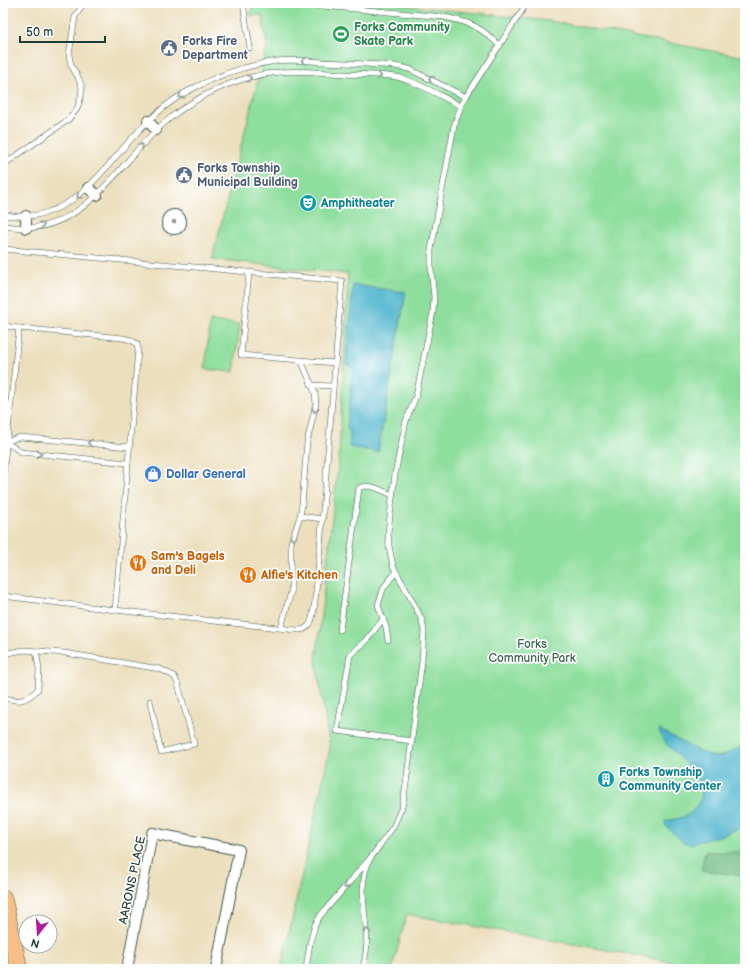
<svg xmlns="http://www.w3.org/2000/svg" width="748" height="972" font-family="'Balsamiq Sans',sans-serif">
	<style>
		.green { fill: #8ede9d; stroke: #568e68 }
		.forest { fill: #72bd84; stroke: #487d5c }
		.water { fill: #4fb5ce; stroke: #377981 }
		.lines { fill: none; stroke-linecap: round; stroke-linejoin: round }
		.lane-casing { stroke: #3e5549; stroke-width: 6 }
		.street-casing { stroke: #3e5549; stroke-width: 12 }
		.primary-casing { stroke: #3e5549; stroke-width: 18 }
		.lane { stroke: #fff; stroke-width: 5 }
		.street { stroke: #fff; stroke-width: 10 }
		.primary { stroke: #f5bf86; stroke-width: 17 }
		.oneway { stroke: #8f9e9a }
		.labels { text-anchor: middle; stroke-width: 3.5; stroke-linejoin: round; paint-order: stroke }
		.leisure-label { font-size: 12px; font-weight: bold; fill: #27864d; stroke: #fff; text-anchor: start }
		.service-label { font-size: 12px; font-weight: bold; fill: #4e5e75; stroke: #fff; text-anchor: start }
		.culture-label { font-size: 12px; font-weight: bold; fill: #0d838f; stroke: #fff; text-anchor: start }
		.shop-label { font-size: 12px; font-weight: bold; fill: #366cbe; stroke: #fff; text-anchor: start }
		.food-label { font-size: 12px; font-weight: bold; fill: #c56008; stroke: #fff; text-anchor: start }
		.park-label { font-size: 12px; fill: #3b654e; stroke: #fff }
		.street-label { font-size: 12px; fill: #1f3d34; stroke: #fff }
	</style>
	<rect width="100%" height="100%" fill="#fff"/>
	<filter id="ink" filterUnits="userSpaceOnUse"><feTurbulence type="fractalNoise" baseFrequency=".025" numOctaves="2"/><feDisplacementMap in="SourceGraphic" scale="8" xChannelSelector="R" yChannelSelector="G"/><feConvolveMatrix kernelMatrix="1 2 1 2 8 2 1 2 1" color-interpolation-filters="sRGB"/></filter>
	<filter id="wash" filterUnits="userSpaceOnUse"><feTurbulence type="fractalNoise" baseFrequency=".012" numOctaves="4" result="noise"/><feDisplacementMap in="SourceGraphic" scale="16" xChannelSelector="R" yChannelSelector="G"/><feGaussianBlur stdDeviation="0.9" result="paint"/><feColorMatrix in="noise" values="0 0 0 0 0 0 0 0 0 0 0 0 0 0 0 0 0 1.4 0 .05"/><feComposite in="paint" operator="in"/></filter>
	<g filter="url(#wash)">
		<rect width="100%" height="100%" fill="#ecdfbd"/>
		<g class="green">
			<path d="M252,3H383L550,21L745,57V938L737,969H711L407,914L392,969H281L330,748L316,661L339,456L348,274L212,259L267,45L262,15L251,16Z"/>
			<path d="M210,321L240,324L234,372L205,369Z"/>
		</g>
		<path class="forest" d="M705,852H745V876L701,870Z"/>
		<g class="water">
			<path d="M353,285L406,292L378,452L349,447L350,431L347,429L353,367L346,364Z"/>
			<path d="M659,729C670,735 707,758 717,757C727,755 737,749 745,744V826L723,835L690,844L683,842L666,826L665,821C671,820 686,817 691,813C693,811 695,808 697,805C718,776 663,754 659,729Z"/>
		</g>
	</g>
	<g filter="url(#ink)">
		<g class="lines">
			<g class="lane-casing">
				<g id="lane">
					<path d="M243,3L250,48"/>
					<path d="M289,3L444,17C470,22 481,27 500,46"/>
					<path d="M3,165L68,120L77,109L81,96L82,87L78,77L71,65L69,55L75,17L84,3"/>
					<path d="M3,215C12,216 21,217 30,216C77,211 104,169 133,137C150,118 171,99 194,88C220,74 248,65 277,61C292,59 308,61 323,62C347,63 371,64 395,66L409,69L466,97"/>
					<path d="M3,226C12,227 21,228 30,228C92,223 121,160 163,124C195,96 237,76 280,72C302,70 325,73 346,74C363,75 385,74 401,78C421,84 442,97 461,106"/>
					<path d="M3,249L342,281L317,583C315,593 315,621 308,626C305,630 301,630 296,630L115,610"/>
					<path d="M249,273L241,355L335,363"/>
					<path d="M3,326L19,328"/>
					<path d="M311,385L333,386"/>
					<path d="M3,414L9,415"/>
					<path d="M4,442H6L21,452L128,463"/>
					<path d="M5,442L20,437L129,447"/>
					<path d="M3,476L19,328L123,338L131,340L137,344L138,350L115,610L3,596"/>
					<path d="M300,516L322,519"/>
					<path d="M383,619L366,641L350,655L337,731L412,741"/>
					<path d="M281,628L291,592V543L300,516L302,504L307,442L316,404L315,393L301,360"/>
					<path d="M340,630L359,488C370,483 381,490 392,495"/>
					<path d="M388,640L386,627L378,605L384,587L396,572"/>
					<path d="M3,654L24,650L65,653L160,669L174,676L178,684L194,744L161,752L150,701"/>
					<path d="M3,697C19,703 27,701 38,689L39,668L36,651"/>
					<path d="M306,969L310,943L315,925L320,916L372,856L393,827L402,807L406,784L422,661L424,631L422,620L417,610L393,566L389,546L388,532L395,474L406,421L416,396L433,312L434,297L431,269V250L454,126L461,106L467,95L527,3"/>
					<path d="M362,969C376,932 353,898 369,861"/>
				</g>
			</g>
			<g class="street-casing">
				<g id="street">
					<path d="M148,121L156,130"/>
					<path d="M88,188L97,195"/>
					<circle cx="174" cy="222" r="7"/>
					<path d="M26,216V228"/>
					<path d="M127,969L152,833L239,850L216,969"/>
				</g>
			</g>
			<g class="primary-casing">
				<path id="primary" d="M3,898L19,969"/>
			</g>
			<use href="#lane" class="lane"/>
			<use href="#street" class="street"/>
			<use href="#primary" class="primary"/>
		</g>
		<defs><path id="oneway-chevron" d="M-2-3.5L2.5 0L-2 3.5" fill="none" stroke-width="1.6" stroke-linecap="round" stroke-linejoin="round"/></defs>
		<g class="oneway">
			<use href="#oneway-chevron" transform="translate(304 61) rotate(-178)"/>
			<use href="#oneway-chevron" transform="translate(379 76) rotate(3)"/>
			<use href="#oneway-chevron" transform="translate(249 78) rotate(-13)"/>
			<use href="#oneway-chevron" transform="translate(431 79) rotate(-154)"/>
			<use href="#oneway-chevron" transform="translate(181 96) rotate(146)"/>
			<use href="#oneway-chevron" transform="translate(141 146) rotate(-48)"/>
			<use href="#oneway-chevron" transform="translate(79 196) rotate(143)"/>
			<use href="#oneway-chevron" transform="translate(42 225) rotate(-13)"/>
			<use href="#oneway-chevron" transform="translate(315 410) rotate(102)"/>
			<use href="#oneway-chevron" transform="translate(90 443) rotate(-175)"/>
			<use href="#oneway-chevron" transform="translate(39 454) rotate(6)"/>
			<use href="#oneway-chevron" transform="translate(293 538) rotate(104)"/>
			<use href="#oneway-chevron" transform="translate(346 886) rotate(131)"/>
			<use href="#oneway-chevron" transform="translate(367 931) rotate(-96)"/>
		</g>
	</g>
	<defs>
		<g id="stadium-disc" transform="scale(0.9)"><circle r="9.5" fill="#2e9e5b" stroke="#fff"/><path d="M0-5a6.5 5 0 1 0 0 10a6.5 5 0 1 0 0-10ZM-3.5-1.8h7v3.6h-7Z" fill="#fff"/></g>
		<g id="civic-disc" transform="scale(0.9)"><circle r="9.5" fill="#5c6f8a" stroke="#fff"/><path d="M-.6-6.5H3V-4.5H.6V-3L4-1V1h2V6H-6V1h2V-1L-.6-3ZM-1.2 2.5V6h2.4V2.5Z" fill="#fff"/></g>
		<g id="theatre-disc" transform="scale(0.9)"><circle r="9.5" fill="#0f9aa8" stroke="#fff"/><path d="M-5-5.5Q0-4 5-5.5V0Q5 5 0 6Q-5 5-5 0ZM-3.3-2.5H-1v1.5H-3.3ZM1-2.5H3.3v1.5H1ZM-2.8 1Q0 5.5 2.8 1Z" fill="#fff"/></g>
		<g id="shop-disc" transform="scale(0.9)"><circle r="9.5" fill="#3f7fe0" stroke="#fff"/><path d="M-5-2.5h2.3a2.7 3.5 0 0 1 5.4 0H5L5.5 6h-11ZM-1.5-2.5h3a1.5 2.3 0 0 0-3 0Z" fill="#fff"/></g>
		<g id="restaurant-disc" transform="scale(0.9)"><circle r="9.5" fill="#e8710a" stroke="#fff"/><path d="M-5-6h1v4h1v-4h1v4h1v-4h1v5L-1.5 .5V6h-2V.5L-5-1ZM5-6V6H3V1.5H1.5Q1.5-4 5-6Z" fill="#fff"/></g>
		<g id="building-disc" transform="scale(0.9)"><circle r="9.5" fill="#0f9aa8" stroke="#fff"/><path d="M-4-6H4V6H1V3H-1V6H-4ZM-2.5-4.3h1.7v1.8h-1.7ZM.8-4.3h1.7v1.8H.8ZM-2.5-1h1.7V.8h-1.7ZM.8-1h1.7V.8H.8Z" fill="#fff"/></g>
	</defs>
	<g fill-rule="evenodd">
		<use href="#stadium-disc" x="341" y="34"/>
		<use href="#civic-disc" x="169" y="48"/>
		<use href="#civic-disc" x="184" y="175"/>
		<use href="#theatre-disc" x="308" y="203"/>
		<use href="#shop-disc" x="153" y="474"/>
		<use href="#restaurant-disc" x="138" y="563"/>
		<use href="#restaurant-disc" x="248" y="575"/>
		<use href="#building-disc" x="606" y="779"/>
	</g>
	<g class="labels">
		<g class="leisure-label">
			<text x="354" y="31">Forks Community<tspan x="354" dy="14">Skate Park</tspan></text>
		</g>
		<g class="service-label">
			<text x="182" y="45">Forks Fire<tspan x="182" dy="14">Department</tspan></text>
			<text x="197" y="172">Forks Township<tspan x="197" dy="14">Municipal Building</tspan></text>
		</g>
		<g class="culture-label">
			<text x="321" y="207">Amphitheater</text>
			<text x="619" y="776">Forks Township<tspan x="619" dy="14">Community Center</tspan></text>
		</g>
		<g class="shop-label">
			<text x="166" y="478">Dollar General</text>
		</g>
		<g class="food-label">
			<text x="151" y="560">Sam's Bagels<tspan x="151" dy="14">and Deli</tspan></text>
			<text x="261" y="579">Alfie's Kitchen</text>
		</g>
		<g class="park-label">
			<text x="532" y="648">Forks<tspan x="532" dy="14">Community Park</tspan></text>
		</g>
		<g class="street-label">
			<text transform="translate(132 880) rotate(-78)" y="4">AARONS PLACE</text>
		</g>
	</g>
	<rect width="748" height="972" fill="none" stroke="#fff" stroke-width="16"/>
	<g transform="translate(38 934) rotate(197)"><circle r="19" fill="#ffffff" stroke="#a5b1ae"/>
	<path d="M0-3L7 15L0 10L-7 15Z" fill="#b5179e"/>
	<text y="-6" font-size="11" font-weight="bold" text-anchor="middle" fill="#1f3d34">N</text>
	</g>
	<path d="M20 36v6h85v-6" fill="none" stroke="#1f3d34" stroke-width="2"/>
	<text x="26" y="36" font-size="12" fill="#1f3d34" stroke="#ffffff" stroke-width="3" paint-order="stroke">50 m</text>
</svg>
